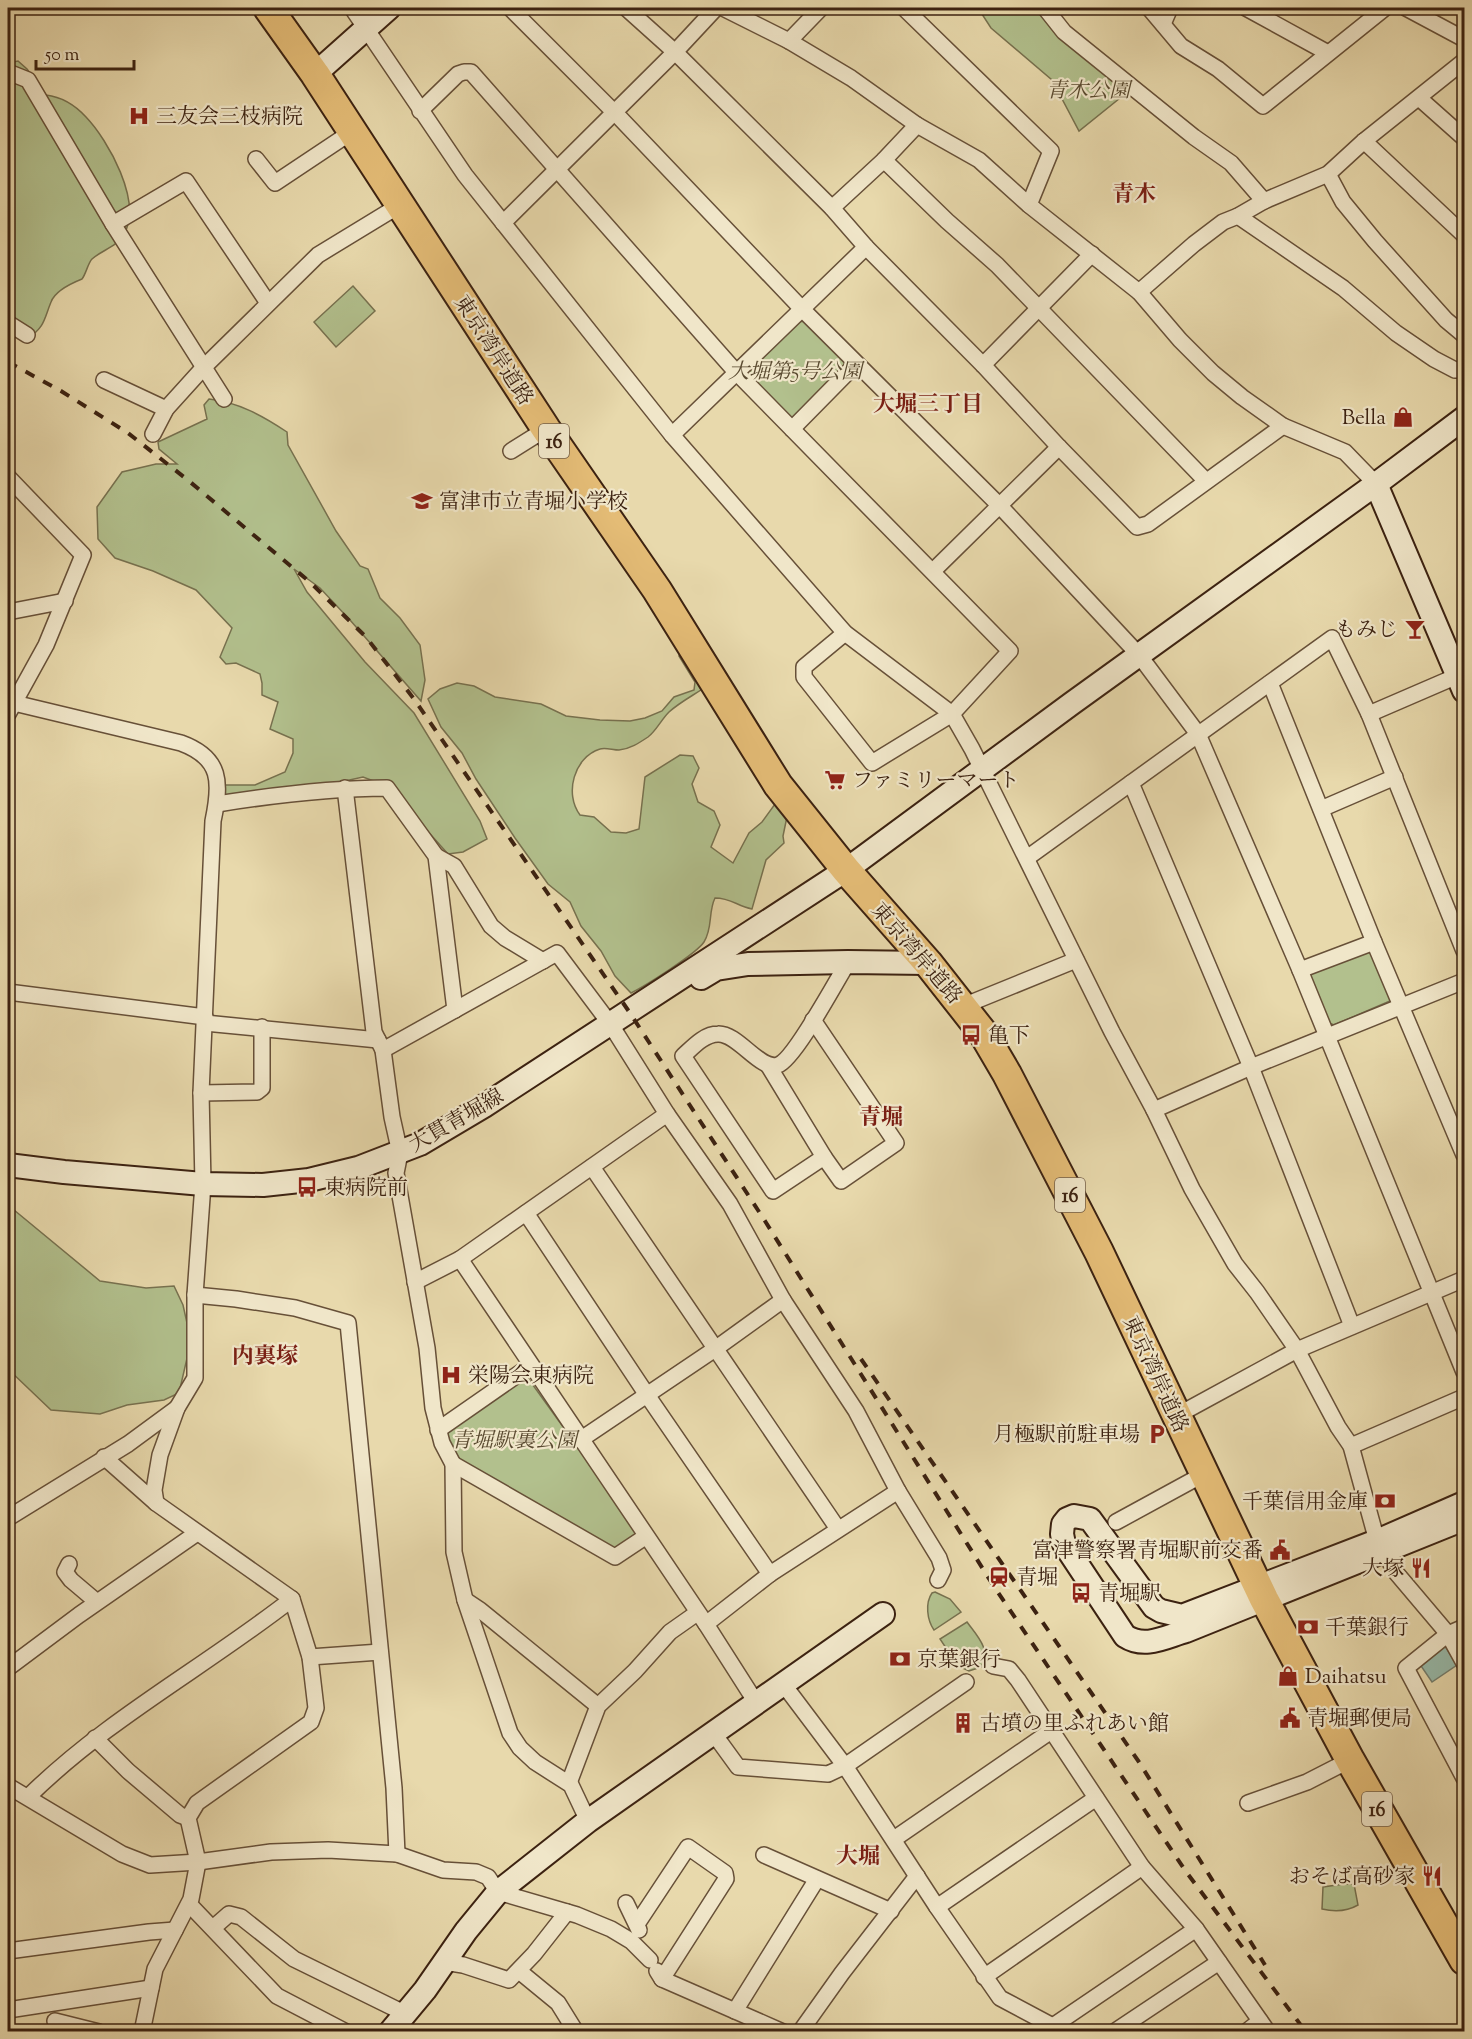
<svg xmlns="http://www.w3.org/2000/svg" width="1472" height="2039" font-family="'Sorts Mill Goudy','Noto Serif JP',serif">
	<style>
		.green { fill: #b2c08d; stroke: #77714f; stroke-width: 1.5 }
		.water { fill: #97baaa; stroke: #737d6d; stroke-width: 1.5 }
		.lines { fill: none; stroke-linecap: round; stroke-linejoin: round }
		.street-casing { stroke: #675038; stroke-width: 18 }
		.secondary-casing { stroke: #3c2211; stroke-width: 26 }
		.highway-casing { stroke: #3c2211; stroke-width: 32 }
		.street { stroke: #f0e6c9; stroke-width: 15 }
		.secondary { stroke: #f0e6c9; stroke-width: 22 }
		.highway { stroke: #e4bc76; stroke-width: 28 }
		.rail { stroke: #3c2211; stroke-width: 4; stroke-dasharray: 10 10; stroke-linecap: butt }
		.labels { text-anchor: middle; stroke-width: 4.5; stroke-linejoin: round; paint-order: stroke }
		.shield { fill: #f0e6c9; stroke: #725d48; stroke-width: 1.5 }
		.shield-label { font-size: 20px; font-weight: bold; fill: #3c2211 }
		.park-label { font-size: 21px; font-style: italic; fill: #5a4a30; stroke: #f0e6c9 }
		.poi-label { font-size: 21px; fill: #3c2211; stroke: #f0e6c9; text-anchor: start }
		.street-label { font-size: 21px; fill: #3c2211; stroke: #f0e6c9 }
		.neighbourhood-label { font-size: 22px; font-weight: bold; fill: #7a1f14; stroke: #f0e6c9 }
	</style>
	<rect width="100%" height="100%" fill="#e8d9ac"/>
	<filter id="stains"><feTurbulence type="fractalNoise" baseFrequency=".00333" numOctaves="4"/><feColorMatrix values="0 0 0 0 .2 0 0 0 0 .09 0 0 0 0 .02 0 0 0 .5 -.17"/></filter>
	<radialGradient id="worn" r=".72"><stop offset=".6" stop-color="#630" stop-opacity="0"/><stop offset="1" stop-color="#630" stop-opacity=".3"/></radialGradient>
	<g class="green">
		<path d="M978,8H1042L1130,90L1079,131L1052,80L991,28Z"/>
		<path d="M18,61L27,69L46,95C62,97 75,105 86,117C108,140 143,202 124,234C117,247 102,250 92,259C88,263 86,274 82,279C72,283 55,291 51,302C44,319 45,327 28,338L15,327L8,309V63Z"/>
		<path d="M353,286L375,311L336,347L314,322Z"/>
		<path d="M805,321L844,361V367L796,419L791,418L748,375L749,367L797,322Z"/>
		<path d="M209,399C238,402 263,416 287,432L288,445L336,531L360,566L368,569L380,598L400,618L420,645L425,680L421,701L350,620L320,588L294,569L307,592L365,662L414,713L480,821L487,839L463,852L448,854L423,826L406,802L387,786L363,777L322,786L227,801L220,792L224,785H255L285,772L293,753V739L270,729L278,702L262,695V683L260,674L236,663L226,664L220,657L232,628L196,590L153,571L115,558L98,539L97,507L122,472L156,464H177L159,449L158,442L207,419L204,405Z"/>
		<path d="M681,645L711,683C698,693 681,701 669,712C661,720 656,731 648,737C639,743 630,749 619,750C613,750 605,747 600,749C574,757 564,794 580,815L594,817L611,832L626,833L639,829L645,777L680,755L693,756L699,768L692,784L698,802L714,811L720,825L711,847L733,863L749,833L762,822L775,804L789,807L783,836L784,843L766,860L752,909C737,906 731,898 715,898C708,912 713,928 704,942C696,954 645,986 631,993L615,976L601,951L581,926L570,902L548,884L515,838L476,779L462,753L441,727L428,699L440,689L457,683L474,686L495,697L541,704L566,716L600,720L630,721L645,718L662,711L674,697L694,690L695,682L679,656Z"/>
		<path d="M1373,950L1392,996L1390,1001L1334,1025L1327,1022L1310,977L1313,971Z"/>
		<path d="M8,1205L100,1281L146,1288L174,1286L183,1305L191,1341L179,1393L164,1400L127,1405L100,1414L51,1410L8,1369Z"/>
		<path d="M525,1374L641,1535L615,1553L455,1460L444,1433Z"/>
		<path d="M935,1592L950,1599L961,1612L934,1630C927,1620 925,1603 932,1593Z"/>
		<path d="M967,1622C977,1636 992,1650 981,1667L969,1671L958,1666L940,1639Z"/>
		<path d="M1344,1884H1354L1358,1905C1346,1912 1335,1912 1322,1909L1323,1887Z"/>
	</g>
	<path class="water" d="M1445,1646L1457,1665L1432,1682L1419,1663Z"/>
	<g class="lines">
		<g class="street-casing">
			<g id="street">
				<path d="M352,8L465,175L672,435L845,633L952,714L972,749L1112,1032L1154,1110L1192,1189L1235,1264L1257,1292L1297,1350L1338,1427L1351,1446L1377,1541"/>
				<path d="M510,8L620,118L803,310L999,505L1139,655L1198,734L1300,970L1464,1372"/>
				<path d="M626,8L675,52L832,208L866,247L983,365L1059,447L1137,527L1148,524L1283,426"/>
				<path d="M723,8L789,41L851,78L917,125L979,160L1029,205L1139,292L1180,340L1213,373L1242,397L1283,426L1345,452L1376,484"/>
				<path d="M904,8L1051,151L1029,205"/>
				<path d="M1045,8L1064,32L1194,137L1231,163L1264,201"/>
				<path d="M1149,8L1181,46L1218,69L1263,106L1385,8"/>
				<path d="M1246,8L1328,53"/>
				<path d="M1406,8L1464,39"/>
				<path d="M1163,24L1170,8"/>
				<path d="M789,41L821,8"/>
				<path d="M8,72L28,80L113,224L224,399"/>
				<path d="M1419,98L1464,138"/>
				<path d="M420,111L458,74L464,72H471L736,372L1010,651L952,714L872,763L804,677V667L845,633"/>
				<path d="M1364,141L1464,235"/>
				<path d="M256,159L275,183L353,131"/>
				<path d="M884,160L947,221L997,265L1206,481"/>
				<path d="M1328,174L1343,202L1375,241L1446,320L1464,335"/>
				<path d="M832,208L884,160L917,125"/>
				<path d="M1238,216L1343,288L1396,333L1434,359L1455,370H1464"/>
				<path d="M503,223L675,52L716,8"/>
				<path d="M113,224L186,181L268,303"/>
				<path d="M1139,292L1194,244L1223,222L1238,216L1264,201L1328,174L1364,141L1464,61"/>
				<path d="M8,323L27,335"/>
				<path d="M983,365L1092,254"/>
				<path d="M104,380L166,409"/>
				<path d="M792,429L856,364"/>
				<path d="M153,434L166,409L204,367L318,255L400,205"/>
				<path d="M672,435L866,247"/>
				<path d="M511,451L546,429"/>
				<path d="M8,477L83,555L46,645L8,714"/>
				<path d="M933,571L1059,447"/>
				<path d="M8,612L65,601"/>
				<path d="M1270,683L1374,942L1464,1155"/>
				<path d="M14,703L181,743C222,758 221,783 213,821L201,1093L203,1184L195,1295V1378L177,1408L160,1455L154,1490L156,1503"/>
				<path d="M1369,714L1464,673"/>
				<path d="M1131,783L1251,1067L1352,1326"/>
				<path d="M345,788L374,1032L383,1050L392,1117L400,1153L396,1173L427,1348L433,1408L442,1443L453,1464L454,1552L465,1600L510,1733L520,1748L535,1762L571,1785L588,1821"/>
				<path d="M217,804C274,795 329,788 387,788L436,856L455,1010"/>
				<path d="M1321,809L1395,777"/>
				<path d="M436,856L454,866L491,926L505,938L543,961"/>
				<path d="M1027,858L1332,638L1369,714L1464,951"/>
				<path d="M1300,970L1374,942"/>
				<path d="M8,992L205,1017"/>
				<path d="M963,1006L1076,960"/>
				<path d="M205,1023L378,1040"/>
				<path d="M383,1050L557,953L611,1025L667,1114L730,1204L783,1300L856,1411L898,1491L939,1558L943,1570L938,1580"/>
				<path d="M768,1065L824,1157L841,1181L896,1143L813,1020"/>
				<path d="M201,1093L257,1092L262,1088V1027"/>
				<path d="M1154,1110L1251,1067L1464,981"/>
				<path d="M824,1157L773,1191L683,1056C692,1048 704,1034 718,1034C738,1033 760,1071 778,1065C794,1060 837,980 848,962"/>
				<path d="M592,1167L838,1529"/>
				<path d="M526,1213L647,1395L770,1574"/>
				<path d="M460,1259L706,1624L757,1704"/>
				<path d="M415,1282L460,1259L667,1114"/>
				<path d="M195,1295L236,1299L295,1308L348,1323L394,1788L397,1854"/>
				<path d="M1176,1416L1297,1350L1464,1279"/>
				<path d="M438,1430L530,1366"/>
				<path d="M580,1440L715,1349L783,1300"/>
				<path d="M1351,1446L1464,1397"/>
				<path d="M104,1457L156,1503L292,1599L310,1657L316,1708L311,1722L197,1803L188,1818L198,1862L191,1899L155,1969L142,2032"/>
				<path d="M453,1464L615,1557L645,1537"/>
				<path d="M8,1518L128,1444L177,1408"/>
				<path d="M1116,1522L1204,1474"/>
				<path d="M1386,1552L1393,1569L1448,1634L1464,1663"/>
				<path d="M69,1564L65,1572L71,1580L97,1602"/>
				<path d="M465,1600L480,1610L598,1706"/>
				<path d="M706,1624L770,1574L898,1491"/>
				<path d="M1464,1627L1448,1634L1406,1668L1464,1778"/>
				<path d="M310,1657L380,1652"/>
				<path d="M993,1666L1009,1669L1018,1680L1142,1867L1196,1929L1268,2032"/>
				<path d="M8,1668L79,1615L197,1533"/>
				<path d="M784,1685L845,1766L937,1907L1000,1998L1064,2032"/>
				<path d="M714,1734L738,1767L828,1774L845,1766L966,1682"/>
				<path d="M95,1738L128,1771L180,1815L188,1818"/>
				<path d="M569,1783L598,1706L635,1671L670,1632L697,1613"/>
				<path d="M8,1786L122,1854L150,1865L198,1862L271,1852L328,1850L397,1854L443,1870L476,1872L488,1877L498,1892L577,1915L611,1929L631,1941L650,1960"/>
				<path d="M28,1797C107,1719 205,1667 292,1599"/>
				<path d="M1248,1803L1307,1782L1350,1760"/>
				<path d="M894,1839L1051,1731"/>
				<path d="M764,1855L891,1911"/>
				<path d="M626,1903L639,1930"/>
				<path d="M189,1904L277,1996L346,2032"/>
				<path d="M937,1907L1096,1798"/>
				<path d="M637,1924L688,1847L725,1873L726,1879L662,1979"/>
				<path d="M213,1928L229,1914L241,1917L294,1959L406,2014"/>
				<path d="M8,1951L149,1932L175,1930"/>
				<path d="M444,1962L463,1965L509,1980L534,1954L567,1912"/>
				<path d="M519,1971L558,2003L576,2032"/>
				<path d="M657,1971L662,1979L783,2032"/>
				<path d="M984,1977L1142,1867"/>
				<path d="M8,2010L151,1988"/>
				<path d="M735,2011L817,1879"/>
				<path d="M55,2021L99,2032"/>
				<path d="M1053,2026L1196,1929"/>
				<path d="M800,2032L842,1973L917,1876"/>
				<path d="M1114,2032L1219,1962"/>
				<path d="M1246,2032L1260,2021"/>
			</g>
		</g>
		<g class="secondary-casing">
			<g id="secondary">
				<path d="M315,74L389,8"/>
				<path d="M1376,484L1464,691"/>
				<path d="M701,978L716,969L748,964L848,962L928,963"/>
				<path d="M8,1165L64,1172L203,1184L263,1185L309,1180L358,1168L420,1144L484,1106L846,870L1071,704L1376,484L1464,418"/>
				<path d="M1464,1503L1377,1541L1182,1616L1161,1611L1154,1607L1090,1519L1074,1516L1067,1519L1063,1524L1062,1534L1064,1544L1125,1636C1145,1649 1165,1637 1186,1631L1464,1519"/>
				<path d="M390,2032L425,1990L466,1931L498,1892L588,1821L883,1614"/>
			</g>
		</g>
		<g class="highway-casing">
			<path id="highway" d="M268,8L315,74L546,429L657,590L778,785L846,870L928,963L983,1033L1007,1074L1099,1252L1264,1599L1350,1760L1464,1960"/>
		</g>
		<use href="#street" class="street"/>
		<use href="#secondary" class="secondary"/>
		<use href="#highway" class="highway"/>
		<g class="rail">
			<path d="M8,362L61,391L128,433L189,481L311,583L366,637L414,699L630,1013L765,1221L993,1585L1187,1873L1306,2032"/>
			<path d="M861,1359L1139,1762L1265,1965"/>
		</g>
	</g>
	<defs>
		<g id="hospital-bare" transform="scale(1.62)"><path d="M-5-5h3v3.5h4V-5h3V5h-3V1.5h-4V5h-3Z" fill="#8f2418" stroke="#f0e6c9" stroke-width="2.5" paint-order="stroke"/></g>
		<g id="shop-bare" transform="scale(1.62)"><path d="M-5-2.5h2.3a2.7 3.5 0 0 1 5.4 0H5L5.5 6h-11ZM-1.5-2.5h3a1.5 2.3 0 0 0-3 0Z" fill="#8f2418" stroke="#f0e6c9" stroke-width="2.5" paint-order="stroke"/></g>
		<g id="school-bare" transform="scale(1.62)"><path d="M0-5L7-2L0 1L-7-2ZM-4 1L0 2.5L4 1V4Q0 6-4 4Z" fill="#8f2418" stroke="#f0e6c9" stroke-width="2.5" paint-order="stroke"/></g>
		<g id="bar-bare" transform="scale(1.62)"><path d="M-6-5H6L.8 .8V4.5H3.5V6h-7V4.5H-.8V.8Z" fill="#8f2418" stroke="#f0e6c9" stroke-width="2.5" paint-order="stroke"/></g>
		<g id="supermarket-bare" transform="scale(1.62)"><path d="M-6-5.5h2.5l.6 2H6L4.5 2H-2.5L-4.4-4H-6ZM-1.5 3.2a1.3 1.3 0 1 0 .1 0ZM3 3.2a1.3 1.3 0 1 0 .1 0Z" fill="#8f2418" stroke="#f0e6c9" stroke-width="2.5" paint-order="stroke"/></g>
		<g id="bus-bare" transform="scale(1.62)"><path d="M-5-6H5V4H4V6H2V4H-2V6H-4V4H-5ZM-3.5-4V0h7V-4ZM-3.5 1.2v1.5H-2V1.2ZM2 1.2v1.5H3.5V1.2Z" fill="#8f2418" stroke="#f0e6c9" stroke-width="2.5" paint-order="stroke"/></g>
		<g id="parking-bare" transform="scale(1.62)"><path d="M-3.5-5.5H1a3.5 3.5 0 0 1 0 7H-1V5.5H-3.5ZM-1-3.4V-.6H.8a1.4 1.4 0 0 0 0-2.8Z" fill="#8f2418" stroke="#f0e6c9" stroke-width="2.5" paint-order="stroke"/></g>
		<g id="bank-bare" transform="scale(1.62)"><path d="M-6-4H6V4H-6ZM0-2.3a2.3 2.3 0 1 0 0 4.6a2.3 2.3 0 1 0 0-4.6Z" fill="#8f2418" stroke="#f0e6c9" stroke-width="2.5" paint-order="stroke"/></g>
		<g id="civic-bare" transform="scale(1.62)"><path d="M-.6-6.5H3V-4.5H.6V-3L4-1V1h2V6H-6V1h2V-1L-.6-3ZM-1.2 2.5V6h2.4V2.5Z" fill="#8f2418" stroke="#f0e6c9" stroke-width="2.5" paint-order="stroke"/></g>
		<g id="restaurant-bare" transform="scale(1.62)"><path d="M-5-6h1v4h1v-4h1v4h1v-4h1v5L-1.5 .5V6h-2V.5L-5-1ZM5-6V6H3V1.5H1.5Q1.5-4 5-6Z" fill="#8f2418" stroke="#f0e6c9" stroke-width="2.5" paint-order="stroke"/></g>
		<g id="station-bare" transform="scale(1.62)"><path d="M-3-6H3Q5-6 5-4V2Q5 4 3 4L4.5 6H3L1.5 4h-3L-3 6H-4.5L-3 4Q-5 4-5 2V-4Q-5-6-3-6ZM-3.5-4v3h7v-3ZM-3.5 1v1.5H-2V1ZM2 1v1.5H3.5V1Z" fill="#8f2418" stroke="#f0e6c9" stroke-width="2.5" paint-order="stroke"/></g>
		<g id="building-bare" transform="scale(1.62)"><path d="M-4-6H4V6H1V3H-1V6H-4ZM-2.5-4.3h1.7v1.8h-1.7ZM.8-4.3h1.7v1.8H.8ZM-2.5-1h1.7V.8h-1.7ZM.8-1h1.7V.8H.8Z" fill="#8f2418" stroke="#f0e6c9" stroke-width="2.5" paint-order="stroke"/></g>
	</defs>
	<g fill-rule="evenodd">
		<use href="#hospital-bare" x="139" y="116"/>
		<use href="#shop-bare" x="1403" y="417"/>
		<use href="#school-bare" x="422" y="501"/>
		<use href="#bar-bare" x="1415" y="629"/>
		<use href="#supermarket-bare" x="835" y="780"/>
		<use href="#bus-bare" x="971" y="1035"/>
		<use href="#bus-bare" x="307" y="1187"/>
		<use href="#hospital-bare" x="451" y="1375"/>
		<use href="#parking-bare" x="1157" y="1434"/>
		<use href="#bank-bare" x="1385" y="1501"/>
		<use href="#civic-bare" x="1280" y="1550"/>
		<use href="#restaurant-bare" x="1421" y="1568"/>
		<use href="#station-bare" x="999" y="1577"/>
		<use href="#bus-bare" x="1081" y="1593"/>
		<use href="#bank-bare" x="1308" y="1627"/>
		<use href="#bank-bare" x="900" y="1659"/>
		<use href="#shop-bare" x="1288" y="1676"/>
		<use href="#civic-bare" x="1290" y="1718"/>
		<use href="#building-bare" x="963" y="1723"/>
		<use href="#restaurant-bare" x="1432" y="1876"/>
	</g>
	<g class="labels">
		<g class="shield">
			<rect x="539" y="424" width="30" height="34" rx="4.5"/>
			<rect x="1055" y="1178" width="30" height="34" rx="4.5"/>
			<rect x="1362" y="1792" width="30" height="34" rx="4.5"/>
		</g>
		<g class="shield-label">
			<text x="554" y="448">16</text>
			<text x="1070" y="1202">16</text>
			<text x="1377" y="1816">16</text>
		</g>
		<g class="park-label">
			<text x="1088" y="97">青木公園</text>
			<text x="795" y="378">大堀第5号公園</text>
			<text x="514" y="1447">青堀駅裏公園</text>
		</g>
		<g class="poi-label">
			<text x="156" y="123">三友会三枝病院</text>
			<text x="1386" y="424" text-anchor="end">Bella</text>
			<text x="439" y="508">富津市立青堀小学校</text>
			<text x="1398" y="636" text-anchor="end">もみじ</text>
			<text x="852" y="787">ファミリーマート</text>
			<text x="988" y="1042">亀下</text>
			<text x="324" y="1194">東病院前</text>
			<text x="468" y="1382">栄陽会東病院</text>
			<text x="1140" y="1441" text-anchor="end">月極駅前駐車場</text>
			<text x="1368" y="1508" text-anchor="end">千葉信用金庫</text>
			<text x="1263" y="1557" text-anchor="end">富津警察署青堀駅前交番</text>
			<text x="1404" y="1575" text-anchor="end">大塚</text>
			<text x="1016" y="1584">青堀</text>
			<text x="1098" y="1600">青堀駅</text>
			<text x="1325" y="1634">千葉銀行</text>
			<text x="917" y="1666">京葉銀行</text>
			<text x="1305" y="1683">Daihatsu</text>
			<text x="1307" y="1725">青堀郵便局</text>
			<text x="980" y="1730">古墳の里ふれあい館</text>
			<text x="1415" y="1883" text-anchor="end">おそば高砂家</text>
		</g>
		<g class="street-label">
			<text transform="translate(494 350) rotate(57)" y="7">東京湾岸道路</text>
			<text transform="translate(917 953) rotate(49)" y="7">東京湾岸道路</text>
			<text transform="translate(456 1120) rotate(-30)" y="7">大貫青堀線</text>
			<text transform="translate(1156 1374) rotate(65)" y="7">東京湾岸道路</text>
		</g>
		<g class="neighbourhood-label">
			<text x="1134" y="201">青木</text>
			<text x="928" y="411">大堀三丁目</text>
			<text x="881" y="1124">青堀</text>
			<text x="265" y="1363">内裏塚</text>
			<text x="858" y="1863">大堀</text>
		</g>
	</g>
	<rect width="1472" height="2039" fill="none" stroke="#e8d9ac" stroke-width="30"/>
	<rect x="9" y="9" width="1454" height="2021" fill="none" stroke="#3c2211" stroke-width="3"/>
	<rect x="15" y="15" width="1442" height="2009" fill="none" stroke="#3c2211" stroke-width="1.5"/>
	<path d="M36 60v9h98v-9" fill="none" stroke="#3c2211" stroke-width="3"/>
	<text x="45" y="60" font-size="18" fill="#3c2211" stroke="#f0e6c9" stroke-width="4.5" paint-order="stroke">50 m</text>
	<rect width="100%" height="100%" filter="url(#stains)"/>
	<rect width="100%" height="100%" fill="url(#worn)"/>
</svg>
